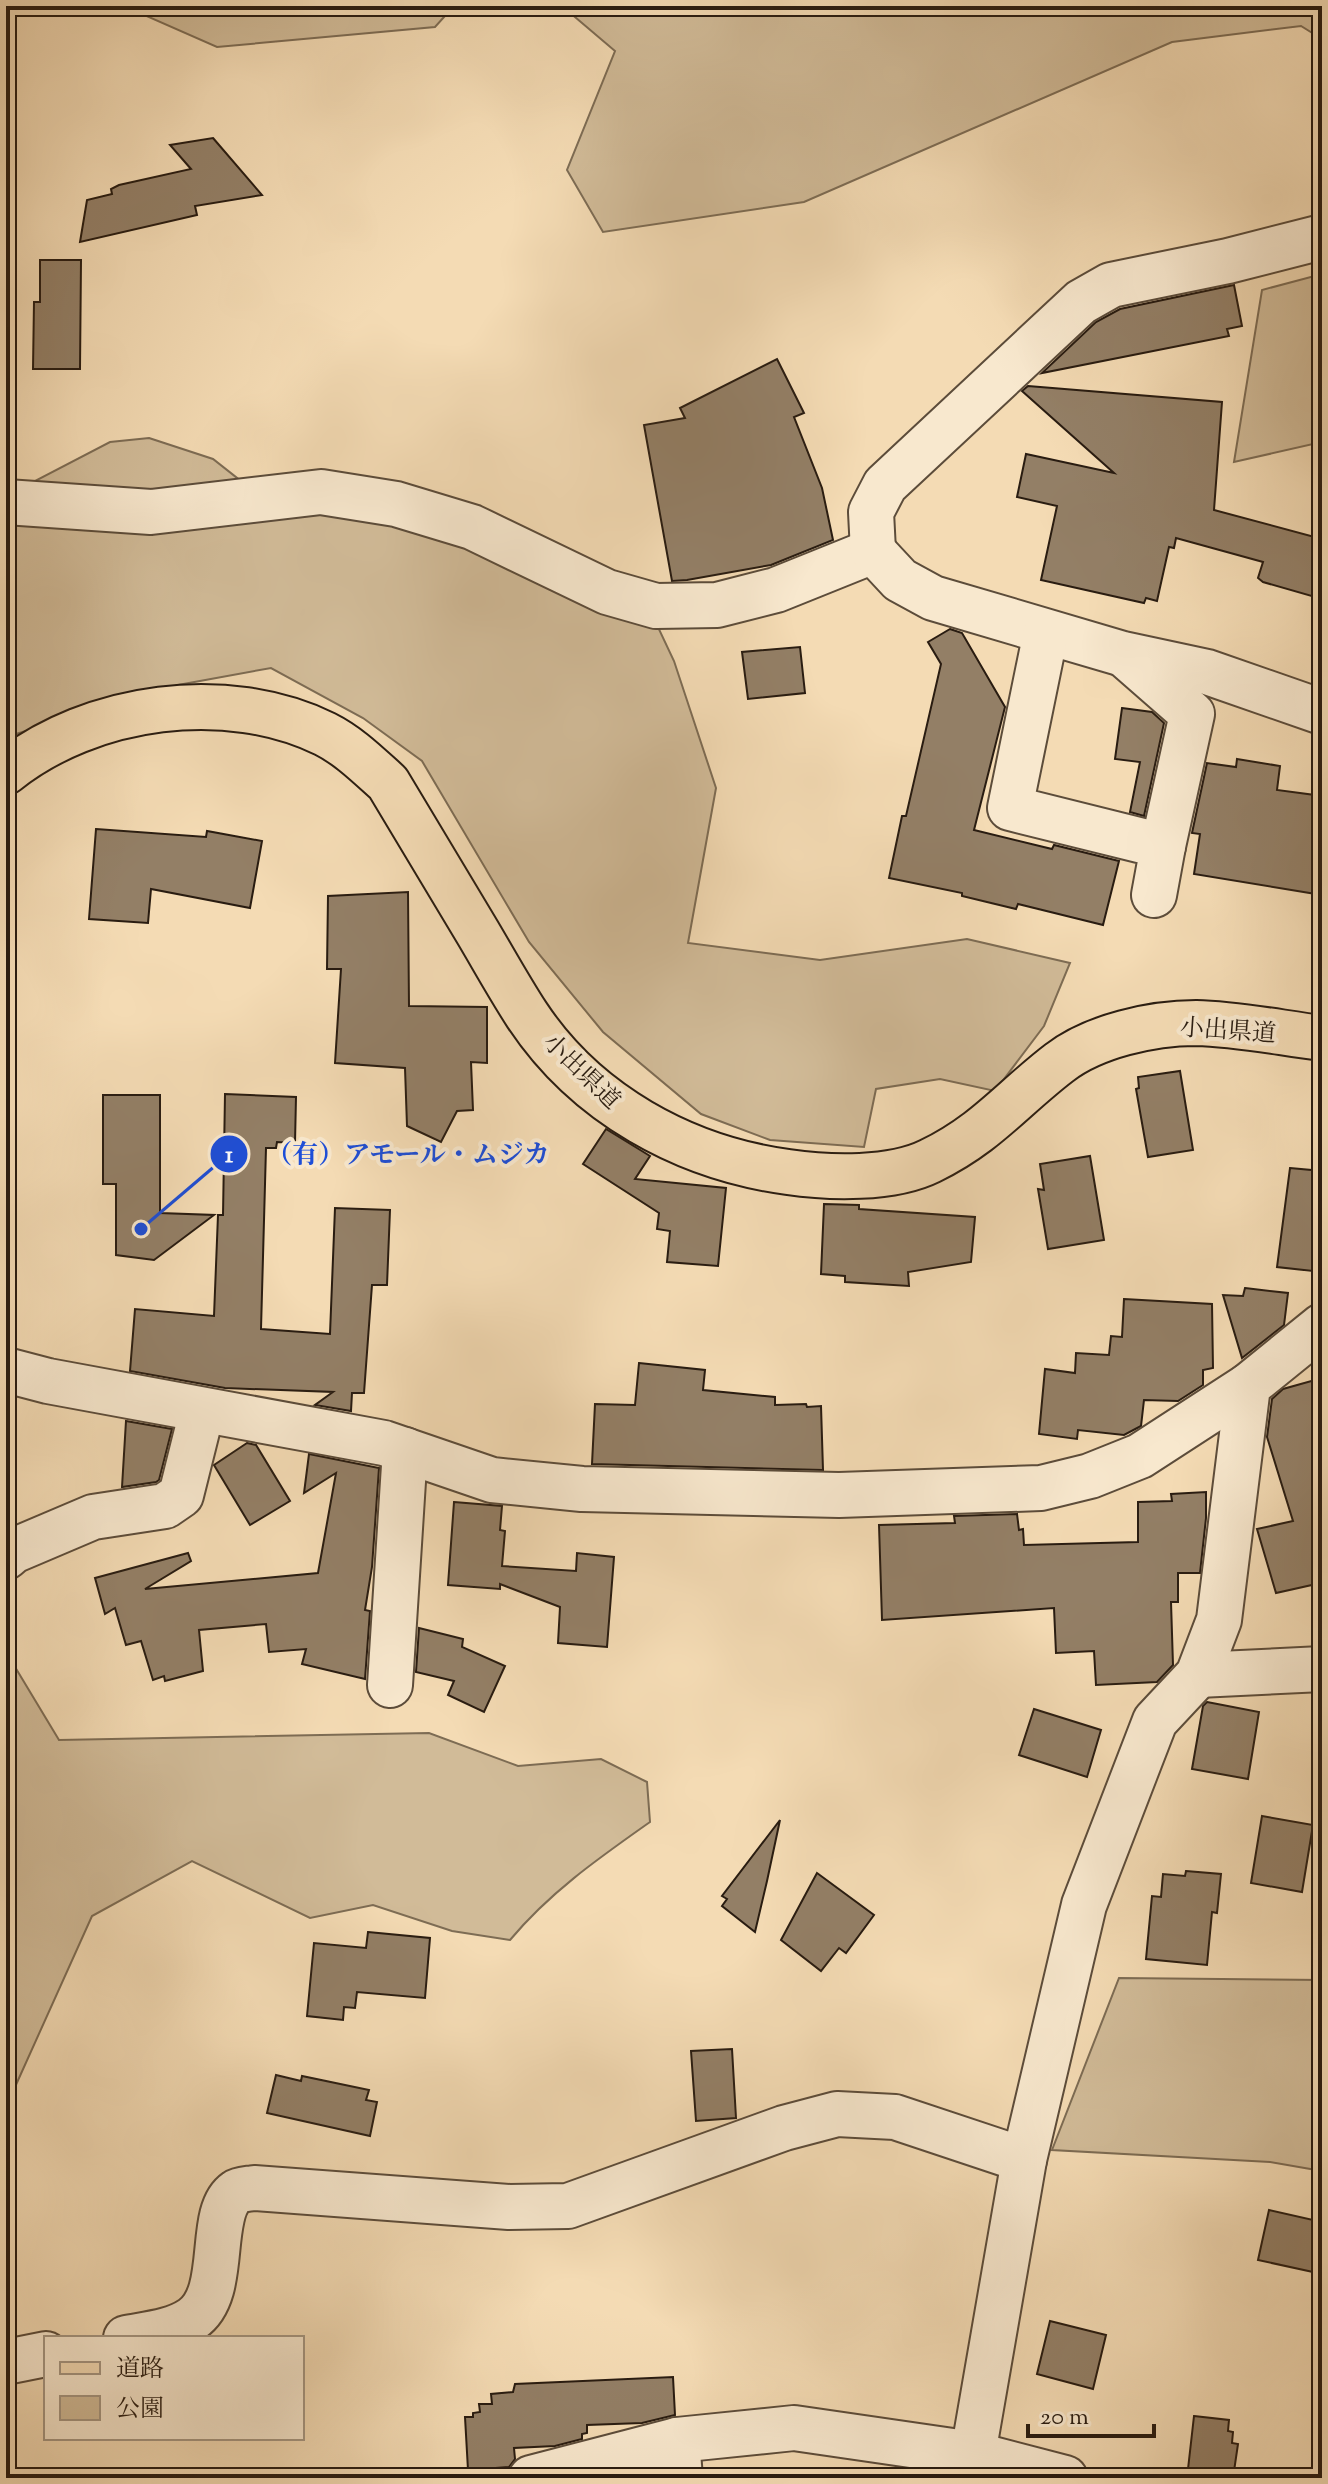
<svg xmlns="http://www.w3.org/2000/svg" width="1328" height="2484" font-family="'Sorts Mill Goudy','Noto Serif JP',serif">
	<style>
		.green { fill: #d1bb98; stroke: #7d6c54; stroke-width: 2 }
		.building { fill: #937f66; stroke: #291c11; stroke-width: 2 }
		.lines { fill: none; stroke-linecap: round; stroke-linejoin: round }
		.minor-casing { stroke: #5c4c3a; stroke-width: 48 }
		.major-casing { stroke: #291c11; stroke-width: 48 }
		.minor { stroke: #f8e8ce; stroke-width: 44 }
		.major { stroke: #f4dbb4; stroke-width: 44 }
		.labels { text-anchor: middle; stroke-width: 8; stroke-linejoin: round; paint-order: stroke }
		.street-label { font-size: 24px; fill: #291c11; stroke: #f8e8ce }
		.leader { fill: none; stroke: #1d4ed8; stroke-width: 3 }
		.callout-dot { fill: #1d4ed8; stroke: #f8e8ce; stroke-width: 3 }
		.mark-label { font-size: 24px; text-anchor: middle; font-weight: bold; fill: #fff }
		.callout-label { font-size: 26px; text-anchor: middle; font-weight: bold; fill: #1d4ed8; stroke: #f8e8ce; stroke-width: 8; stroke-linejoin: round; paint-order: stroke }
	</style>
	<rect width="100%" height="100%" fill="#f4dbb4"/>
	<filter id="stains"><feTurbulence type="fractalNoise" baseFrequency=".0025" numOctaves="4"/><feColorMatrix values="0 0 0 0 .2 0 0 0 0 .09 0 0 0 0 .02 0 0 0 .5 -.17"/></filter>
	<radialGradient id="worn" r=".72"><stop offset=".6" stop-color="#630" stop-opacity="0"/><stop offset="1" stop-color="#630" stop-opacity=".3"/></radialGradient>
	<g class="green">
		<path d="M130,6H454L435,27L217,47L135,11Z"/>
		<path d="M562,6H1322V39L1301,26L1172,42L804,202L603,232L567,170L615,51Z"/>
		<path d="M1322,274V442L1234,462L1262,290Z"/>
		<path d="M149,438L213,459L279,511L390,488L649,608L674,661L716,788L688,943L820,960L967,939L1070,963L1044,1026L995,1091L940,1079L876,1089L864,1147L770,1140L701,1114L603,1032L529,942L422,761L363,718L271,668L178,685L6,737V496L110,442Z"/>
		<path d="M6,1652L59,1740L429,1733L518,1766L601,1759L647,1782L650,1822C599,1858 550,1892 510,1940L452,1931L373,1905L310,1918L192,1861L92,1916L6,2107Z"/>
		<path d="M1119,1978L1322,1980V2171L1270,2162L1052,2150Z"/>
	</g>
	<g class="building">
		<path d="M213,138L262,195L195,206L197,215L80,242L87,200L112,194L111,189L119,185L191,169L170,145Z"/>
		<path d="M40,260H81L80,369H33L34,302H40Z"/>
		<path d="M1234,285L1242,326L1227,329L1229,336L1042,373L1096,322L1120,309Z"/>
		<path d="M777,359L804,413L794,417L822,488L833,540L771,565L687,580L672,581L644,425L685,418L680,408Z"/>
		<path d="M1028,386L1222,402L1214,510L1322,539V599L1263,582L1258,578L1263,562L1176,538L1174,548L1169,547L1157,601L1146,598L1144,603L1041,580L1057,506L1017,497L1026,454L1114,473L1022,391Z"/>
		<path d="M950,629L962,633L1005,707L974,830L1052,849L1054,845L1119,861L1103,925L1018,904L1016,909L962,896V893L889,878L902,816H906L941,664L928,642Z"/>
		<path d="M800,647L805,693L748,699L742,652Z"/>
		<path d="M1122,708L1152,712L1164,723L1144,816L1130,812L1140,762L1115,759Z"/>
		<path d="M1237,759L1280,766L1277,790L1322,796V895L1194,874L1200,834L1192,833L1207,763L1236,767Z"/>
		<path d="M96,829L206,837L207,831L262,841L250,908L151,889L148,923L89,919Z"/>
		<path d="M408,892L409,1006L487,1007V1063L471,1062L473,1110L457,1111L441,1142L407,1126L405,1068L335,1063L341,969H327L328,896Z"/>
		<path d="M1180,1071L1193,1150L1148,1157L1136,1089L1139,1088L1138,1077Z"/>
		<path d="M225,1094L296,1097L295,1143L277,1142L276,1148H266L261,1329L330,1334L335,1208L390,1210L387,1285H372L364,1393H352L351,1411L315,1405L333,1392L225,1388L130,1371L135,1309L214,1316L218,1215H223Z"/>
		<path d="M103,1095H160V1213L214,1215L154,1260L116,1255V1184H103Z"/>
		<path d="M606,1129L650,1156L635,1179L726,1188L718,1266L667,1262L670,1231L657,1229L659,1213L583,1164Z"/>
		<path d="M1090,1156L1104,1240L1048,1249L1038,1189L1044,1190L1040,1164Z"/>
		<path d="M1290,1168L1322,1171V1272L1277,1267Z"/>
		<path d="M824,1204L859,1205V1209L975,1217L971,1262L908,1272L909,1286L845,1282V1276L821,1274Z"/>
		<path d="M1245,1288L1288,1293L1284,1325L1242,1358L1223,1295L1243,1296Z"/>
		<path d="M1124,1299L1212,1304L1213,1368L1203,1370V1385L1178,1401L1144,1400L1141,1426L1124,1435L1078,1430L1077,1439L1039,1434L1045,1369L1075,1373L1076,1353L1109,1355L1111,1336L1122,1337Z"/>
		<path d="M639,1363L705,1370L703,1390L775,1397V1405L806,1404L807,1407L821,1406L823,1470L592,1464L595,1404L635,1405Z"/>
		<path d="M1322,1378V1589L1314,1590L1312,1585L1276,1593L1257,1529L1293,1521L1267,1437L1272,1399L1283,1389Z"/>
		<path d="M126,1421L172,1429L159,1480L156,1482L122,1487Z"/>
		<path d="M247,1443L256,1445L290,1501L250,1525L214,1465Z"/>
		<path d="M309,1454L379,1468L372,1567L365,1610L370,1611L365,1679L302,1664L306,1649L269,1652L266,1624L199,1630L203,1671L165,1681L164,1676L153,1680L141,1641L126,1645L115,1608L105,1614L95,1578L188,1553L191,1561L145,1589L318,1573L336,1473L304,1493Z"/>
		<path d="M1206,1492V1518L1200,1573H1178V1602H1171L1173,1665L1157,1682L1096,1685L1094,1651L1056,1653L1054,1608L882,1620L879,1525L955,1523L954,1516L1017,1514L1019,1530L1023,1529L1024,1545L1138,1542V1502L1172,1501L1171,1494Z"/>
		<path d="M454,1502L502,1506L500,1530L505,1531L502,1566L576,1571L577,1553L614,1557L607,1647L558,1643L560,1607L500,1584V1589L448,1585Z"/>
		<path d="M419,1628L463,1639L462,1647L505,1666L484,1712L448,1695L454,1681L416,1672Z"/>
		<path d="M1207,1702L1259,1712L1248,1779L1192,1769L1203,1706Z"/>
		<path d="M1034,1709L1101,1730L1087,1777L1019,1755Z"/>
		<path d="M1262,1816L1313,1825L1302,1892L1251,1883Z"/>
		<path d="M780,1820L767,1881L755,1932L722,1906L727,1899L722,1896Z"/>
		<path d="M1186,1871L1221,1874L1217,1913L1212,1912L1207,1965L1146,1959L1152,1896L1161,1897L1163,1874L1185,1876Z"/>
		<path d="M817,1873L874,1915L846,1953L839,1948L821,1971L781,1940Z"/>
		<path d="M368,1932L430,1938L425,1998L357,1992L355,2008L344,2007L343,2020L307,2016L314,1943L366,1948Z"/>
		<path d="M732,2049L736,2118L696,2121L691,2051Z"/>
		<path d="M276,2075L301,2081L302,2076L369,2090L366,2100L377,2102L370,2136L267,2113Z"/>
		<path d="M1269,2210L1322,2222V2274L1258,2260Z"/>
		<path d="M1050,2321L1106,2335L1093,2389L1037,2374Z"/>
		<path d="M673,2377L675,2415L642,2423L587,2425V2433L582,2434V2439L555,2446L514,2448L515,2459L509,2467L468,2470L465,2417H473V2413L480,2412L479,2404H492L491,2394L513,2392L515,2384Z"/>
		<path d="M1194,2416L1229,2420L1228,2431L1233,2432L1232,2443L1238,2444L1233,2478H1187Z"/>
	</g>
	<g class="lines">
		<g class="minor-casing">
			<g id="minor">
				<path d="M6,502L151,512L321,492L396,504L472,527L607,592L656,606L717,605L776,590L873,551L900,580L933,598L1123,654L1207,672L1322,712"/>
				<path d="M873,551L871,512L885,485L1081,302L1111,285L1228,261L1322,237"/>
				<path d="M1046,632L1010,808L1163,846L1154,895"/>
				<path d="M1128,658L1192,714L1163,846"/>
				<path d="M6,1370L48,1381L384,1443L492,1480L582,1489L839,1495L1041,1488L1090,1476L1140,1456L1248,1386"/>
				<path d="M6,1557L13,1551L93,1517L165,1506L181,1495L202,1411"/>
				<path d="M1198,1675L1322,1669"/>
				<path d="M390,1685L405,1450"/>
				<path d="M126,2338C147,2334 173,2332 192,2319C230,2293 206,2213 236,2192C240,2189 249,2189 254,2188L509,2207L568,2206L784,2128L837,2114L895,2117L1024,2160"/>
				<path d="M6,2362L46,2354"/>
				<path d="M677,2440L680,2478"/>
				<path d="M973,2454L1065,2478"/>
				<path d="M531,2478L677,2440L794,2428L973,2454L1024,2160L1084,1905L1155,1721L1198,1675L1219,1620L1248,1386L1322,1326"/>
			</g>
		</g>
		<g class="major-casing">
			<path id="major" d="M6,772C91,704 227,686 325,734C349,746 368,765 388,783C418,833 448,883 478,933C494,960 510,989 527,1015C586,1104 684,1158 788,1172C829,1178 892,1180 930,1161C986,1134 1012,1099 1059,1063C1094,1036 1152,1023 1196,1023C1238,1024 1281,1033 1322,1038"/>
		</g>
		<use href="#minor" class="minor"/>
		<use href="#major" class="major"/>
	</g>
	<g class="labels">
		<g class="street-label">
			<text transform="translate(1228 1030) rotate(4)" y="8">小出県道</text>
			<text transform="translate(582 1071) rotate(44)" y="8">小出県道</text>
		</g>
	</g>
	<path class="leader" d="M141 1229L229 1154"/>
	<g class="callout-dot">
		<circle cx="141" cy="1229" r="8"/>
		<circle cx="229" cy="1154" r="20"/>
	</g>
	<g class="mark-label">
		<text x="229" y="1162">1</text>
	</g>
	<g class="callout-label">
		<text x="408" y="1163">（有）アモール・ムジカ</text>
	</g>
	<rect width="1328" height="2484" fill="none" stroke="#f4dbb4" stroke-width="32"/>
	<rect x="8" y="8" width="1312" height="2468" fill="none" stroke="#291c11" stroke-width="4"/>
	<rect x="16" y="16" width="1296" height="2452" fill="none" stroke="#291c11" stroke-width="2"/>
	<rect x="44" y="2336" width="260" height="104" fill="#f8e8ce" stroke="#a59682" stroke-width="2"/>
	<rect x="60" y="2362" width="40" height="12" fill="#f4dbb4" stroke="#a59682" stroke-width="2"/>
	<text x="116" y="2376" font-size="24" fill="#291c11">道路</text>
	<rect x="60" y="2396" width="40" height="24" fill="#d1bb98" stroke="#a59682" stroke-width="2"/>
	<text x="116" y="2416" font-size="24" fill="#291c11">公園</text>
	<path d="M1028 2424v12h126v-12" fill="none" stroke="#291c11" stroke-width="4"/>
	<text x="1040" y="2424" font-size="24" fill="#291c11" stroke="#f8e8ce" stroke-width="6" paint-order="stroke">20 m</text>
	<rect width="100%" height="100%" filter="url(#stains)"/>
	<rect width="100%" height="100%" fill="url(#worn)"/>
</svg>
